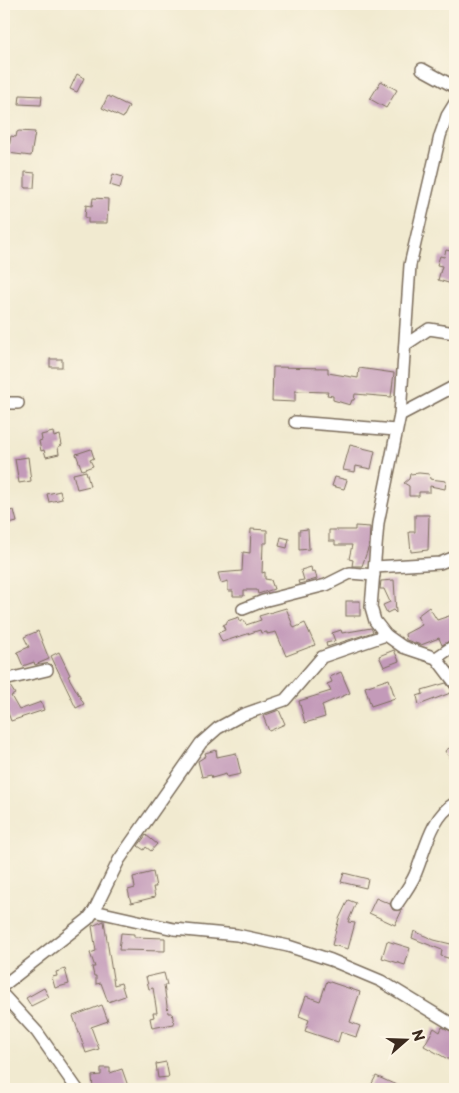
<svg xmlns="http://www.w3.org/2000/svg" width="459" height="1093" font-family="'Playpen Sans',sans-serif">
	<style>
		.building { fill: #c39ab9 }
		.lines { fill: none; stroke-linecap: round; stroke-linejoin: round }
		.street-casing { stroke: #7b6d5c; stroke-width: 14 }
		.street { stroke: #fff; stroke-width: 11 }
	</style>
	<rect width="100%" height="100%" fill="#fcf5e5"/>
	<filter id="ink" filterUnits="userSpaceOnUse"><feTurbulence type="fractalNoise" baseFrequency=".02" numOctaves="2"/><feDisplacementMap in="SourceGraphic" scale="10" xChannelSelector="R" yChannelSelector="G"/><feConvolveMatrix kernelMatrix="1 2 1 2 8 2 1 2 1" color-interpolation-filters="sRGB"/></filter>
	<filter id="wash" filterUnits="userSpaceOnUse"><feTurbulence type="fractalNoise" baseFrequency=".0096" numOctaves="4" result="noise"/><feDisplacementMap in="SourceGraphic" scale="20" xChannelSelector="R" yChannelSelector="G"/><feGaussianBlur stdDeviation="1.12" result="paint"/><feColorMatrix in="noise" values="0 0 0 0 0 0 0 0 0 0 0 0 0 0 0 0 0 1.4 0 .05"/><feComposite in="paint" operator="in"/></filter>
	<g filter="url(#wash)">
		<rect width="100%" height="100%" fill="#f1ead0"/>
		<g id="blocks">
			<g class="building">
				<path d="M77,74L84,78L77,92L70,89Z"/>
				<path d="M381,81L397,90L386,108L370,99Z"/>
				<path d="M20,95L42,96L41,105L19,104Z"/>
				<path d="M108,96L129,106L123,118L102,108Z"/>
				<path d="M19,131L35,132L31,156L8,153L11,136L16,137L17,132Z"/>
				<path d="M25,172L35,173L34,188H25Z"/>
				<path d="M113,174L123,177L120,188L110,185Z"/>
				<path d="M93,198L108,199L107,223H88V218H85L86,205L92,206Z"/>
				<path d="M446,250L455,252V273L452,284L438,280L442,266L437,265L440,256L444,257Z"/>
				<rect x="50" y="359" width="12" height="8"/>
				<path d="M273,367L328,368V373L358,378L359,368L394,373L391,397L355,394L354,400H352L350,405L333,400V396L327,395L328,392L295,391V402L272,401Z"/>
				<path d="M53,432L54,437L60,435L62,445L58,447L59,454L46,457L44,450L41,451L39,441L42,440L41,435Z"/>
				<path d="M350,445L375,451L371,469L356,466L355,472L343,470Z"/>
				<path d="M91,449L94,458L90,460L93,466L82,470L76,454Z"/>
				<path d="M28,457L31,481L19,483L15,459Z"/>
				<path d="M86,471L90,486L77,489L73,474Z"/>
				<path d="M419,473L429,474L430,479L446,481L445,489L430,486V492H419V496H409V486L404,483L409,479L410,474Z"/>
				<path d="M335,477L347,480L344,489L332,486Z"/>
				<path d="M60,491L62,499L49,502L47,494Z"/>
				<path d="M14,510L17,522L9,524L6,512Z"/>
				<path d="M415,515H429L428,550L411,552L409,532H415Z"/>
				<path d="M355,526L370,527L369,546L362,566H352L353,560L349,559L352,545H335V541H329V530H355Z"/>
				<path d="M251,529L267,530V543H263L262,573L265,572V579L271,580L274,589L258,594L257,590H244V596H233V591H228V581L221,583L218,573L242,571L243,552L250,553Z"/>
				<path d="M308,529L309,549L299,550V530Z"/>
				<path d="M281,537L289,539L287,548L279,546Z"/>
				<path d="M311,567L312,572L315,571L317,579L299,584L298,581L304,580L301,570Z"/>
				<path d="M394,580L396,613L393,610L387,613L383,605L390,602L384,589H380L381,581Z"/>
				<rect x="346" y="601" width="14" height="15"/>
				<path d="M429,607L437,620L455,614V638L442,645L439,638L421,645L406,640L405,634L422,625L417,616Z"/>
				<path d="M286,608L294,628L305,623L315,645L286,656L276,632L267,634V632L261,633L260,630L222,642L218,633L225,630L223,625L227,623V621L239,617L240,622L244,620L246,625L261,620L259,616Z"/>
				<path d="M371,628L373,632L327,647L326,643L335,641L332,633L341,630L342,633Z"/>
				<path d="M38,631L49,659L35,665L34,662L23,666L17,652L29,647L24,637Z"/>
				<path d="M394,650L399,661L384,667L379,656Z"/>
				<path d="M59,652L70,675L68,676L84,704L76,708L51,656Z"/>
				<path d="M341,672L350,693L322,705L325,717L305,723L299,701L331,691L327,684L332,682L330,677Z"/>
				<path d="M389,679L395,698L371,706L365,687Z"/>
				<path d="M446,683L453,692L419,705L417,696L423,694L422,690Z"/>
				<path d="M10,686L15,694L11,696L19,710L41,702L44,710L11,721L7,710L4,711V687Z"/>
				<path d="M279,710L285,724L269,731L263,716Z"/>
				<path d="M455,744V756L450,759L445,751Z"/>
				<path d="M216,750L217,757L236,753L241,774L227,777L226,774L212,778L211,775L202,777L198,761L206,756L205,753Z"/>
				<path d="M146,835L157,844L151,851L146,847L144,850L138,846Z"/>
				<path d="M153,872L156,887H153L155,897L131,903L128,890L135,888L133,877Z"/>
				<path d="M344,873L368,879L366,888L341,882Z"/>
				<path d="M376,898L390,904L393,910H402L395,925L369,913Z"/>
				<path d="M348,900L356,903L348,922L355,923L348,949L332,945L339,919Z"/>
				<path d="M104,921L114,985L121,983L125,996L108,1002L101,983L96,984V976H94L92,967H95L90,953L96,951L92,926Z"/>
				<path d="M414,931L434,940L455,945V960L441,956L442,950L412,938Z"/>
				<path d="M121,933L134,934V937L165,938V951L119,950Z"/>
				<path d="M387,941L410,948L405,965L382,958Z"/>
				<path d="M65,969L69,984L55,988L52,977L57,976L56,972Z"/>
				<path d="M164,973L167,985H164L168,1013H172L174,1024L152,1028L150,1018L154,1017L153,1013H157L153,988L149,989L146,977Z"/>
				<path d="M327,981L360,992L350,1022L360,1026L356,1037L341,1032L338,1042L305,1031L309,1020L299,1016L306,996L320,1001Z"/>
				<path d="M44,988L49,997L31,1006L26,998Z"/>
				<path d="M102,1005L108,1021L91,1027L99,1049L86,1053L73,1016Z"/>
				<path d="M442,1027L455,1033V1063L424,1046L434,1028L440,1032Z"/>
				<path d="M166,1062L169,1077L158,1078L156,1064Z"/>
				<path d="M101,1068H110V1073L122,1069L129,1089H93L92,1076L101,1075Z"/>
				<path d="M376,1076L405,1089H369Z"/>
			</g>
		</g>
	</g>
	<g filter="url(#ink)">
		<use href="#blocks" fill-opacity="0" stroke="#7b6d5c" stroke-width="1"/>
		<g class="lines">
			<g class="street-casing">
				<g id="street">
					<path d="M422,69L455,87"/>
					<path d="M455,103L447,116L440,136L410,265L400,415L378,523L371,607L375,621L386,635L403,647L436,658L455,683"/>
					<path d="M405,345L429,329L455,333"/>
					<path d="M4,403H18"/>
					<path d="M400,415L455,386"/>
					<path d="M295,422L396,430"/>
					<path d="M375,567L440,563L455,557"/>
					<path d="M243,609L263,601L326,585L350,573L374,575"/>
					<path d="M436,658L455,645"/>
					<path d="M4,680L47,670"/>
					<path d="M397,904C403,895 409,887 414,877C425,853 430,817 455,803"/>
					<path d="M94,911L174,929L237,935L288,946L331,960L381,981L455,1026"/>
					<path d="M4,985L88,919L94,911L119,860L201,743L218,728L242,715L285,700L322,657L386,635"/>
					<path d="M4,996L37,1032L77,1089"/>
				</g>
			</g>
			<use href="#street" class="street"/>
		</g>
	</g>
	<rect width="459" height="1093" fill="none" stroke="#fcf5e5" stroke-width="20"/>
	<g transform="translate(406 1040) rotate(70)" stroke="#fcf5e5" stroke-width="4" paint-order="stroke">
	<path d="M0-4L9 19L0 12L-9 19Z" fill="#3b2a1e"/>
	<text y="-8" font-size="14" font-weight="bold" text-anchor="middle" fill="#3b2a1e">N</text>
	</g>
</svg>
